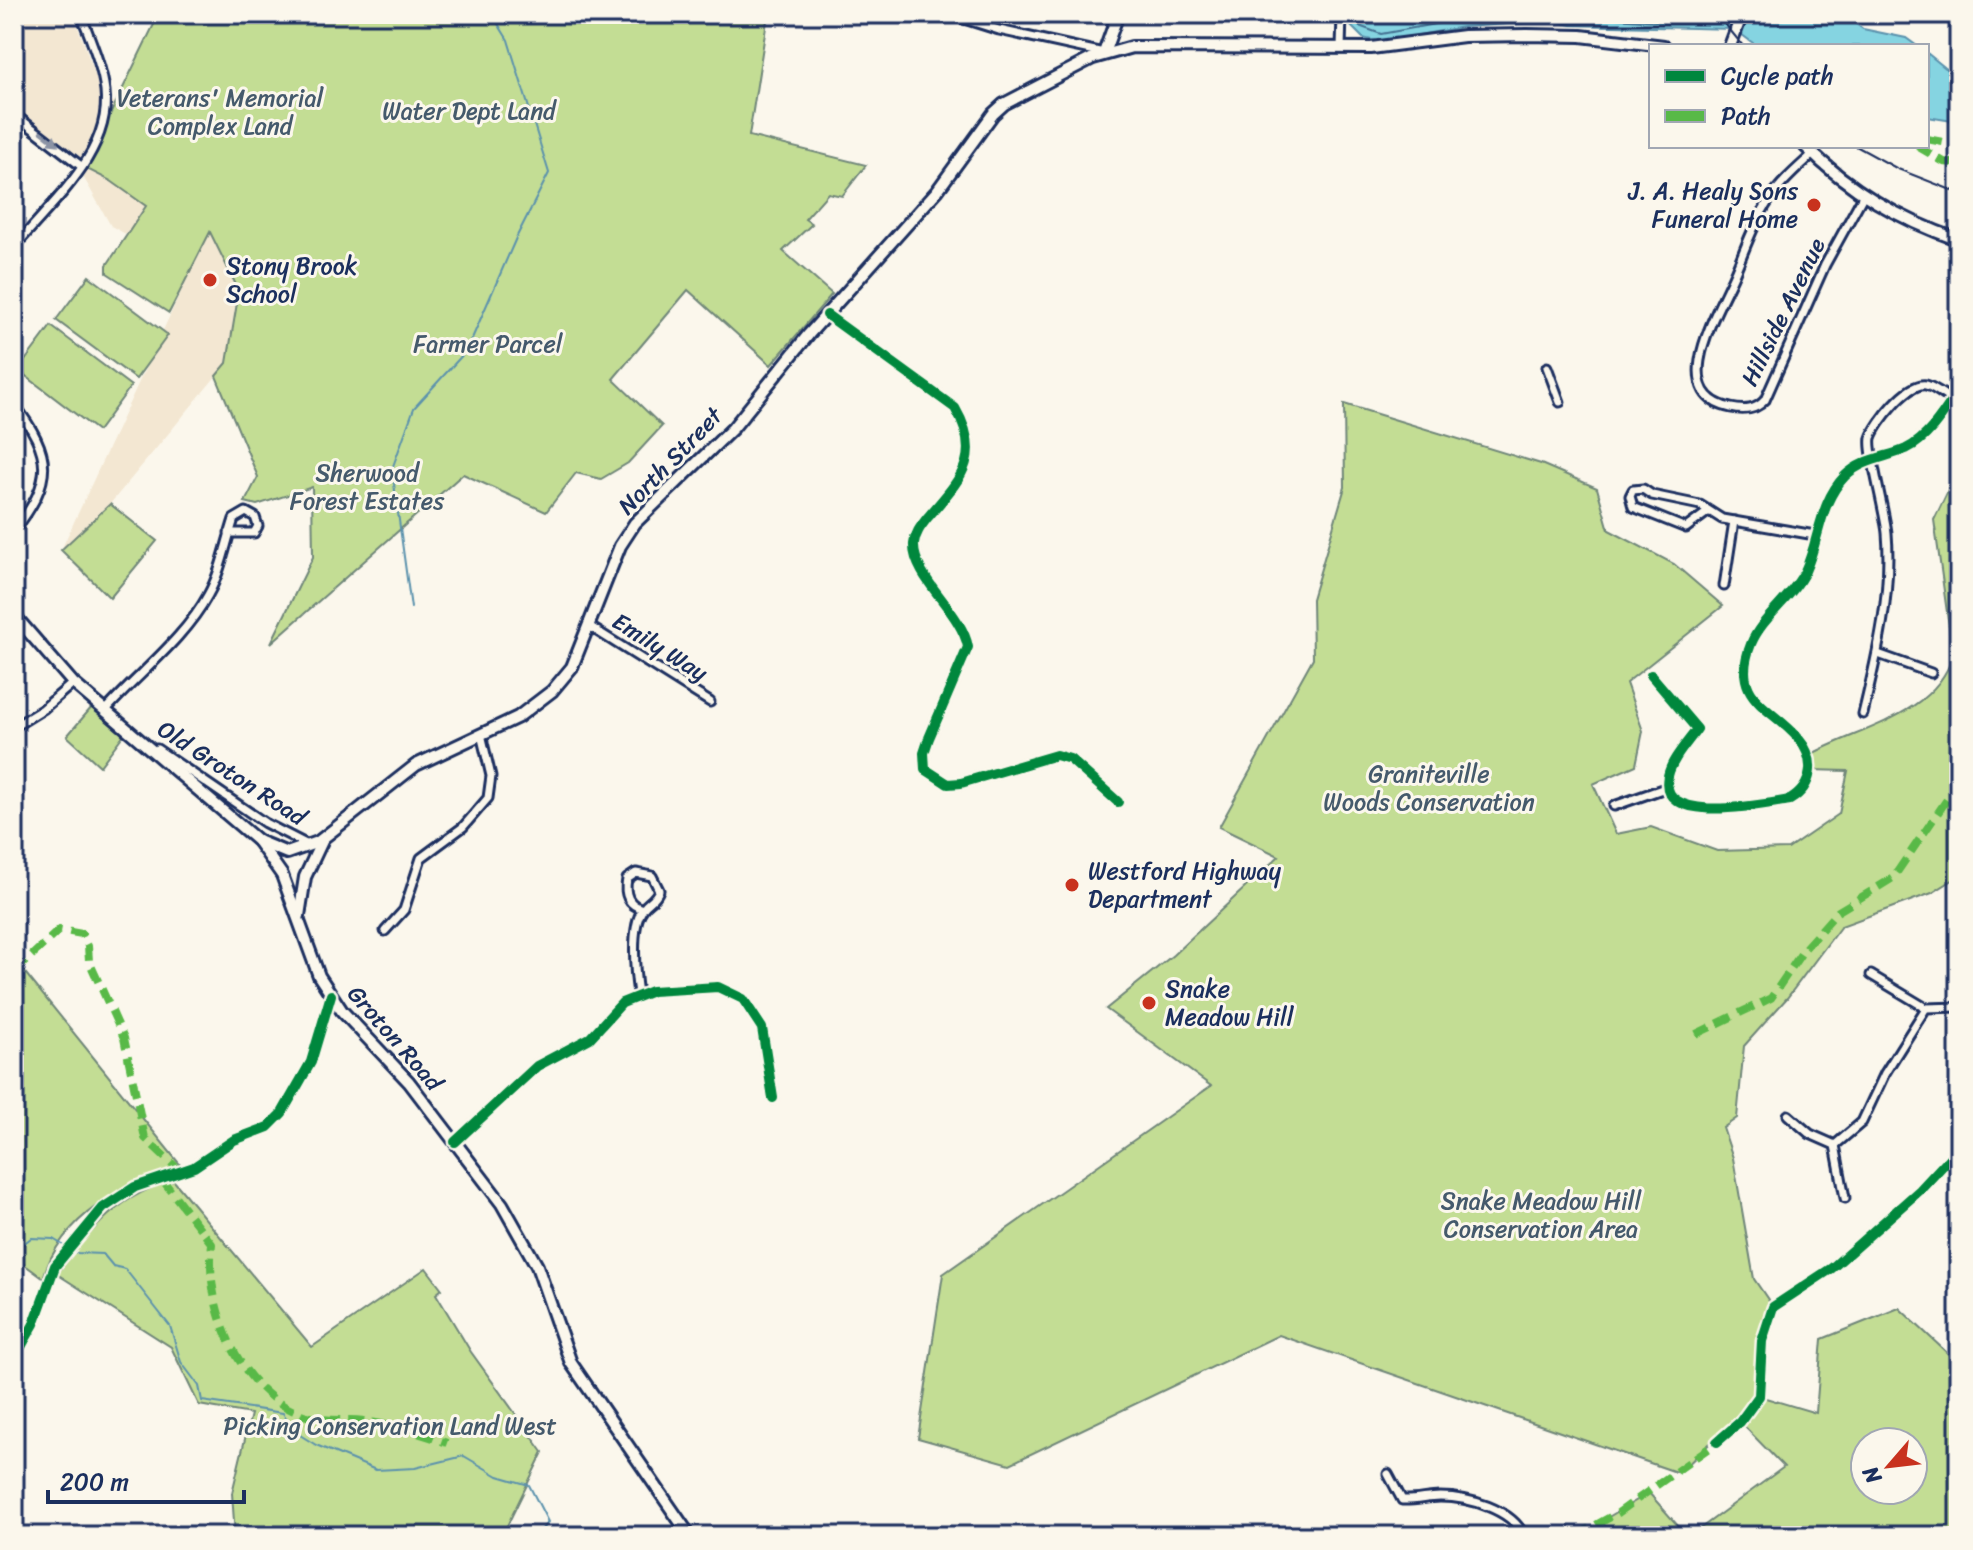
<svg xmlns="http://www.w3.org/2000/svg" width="1973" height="1550" font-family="Sriracha,sans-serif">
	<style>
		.built { fill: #f3e7d2 }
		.green { fill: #c3dd94; stroke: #6f8679; stroke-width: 2; fill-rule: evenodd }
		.water { fill: #85d4e1; stroke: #5b92ad; stroke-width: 2 }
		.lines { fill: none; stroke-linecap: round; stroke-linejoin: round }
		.shore { stroke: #457192; stroke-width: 2 }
		.stream { stroke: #5b92ad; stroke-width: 2 }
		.minor-casing { stroke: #1b2f5e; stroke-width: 13 }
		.secondary-casing { stroke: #1b2f5e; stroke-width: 16 }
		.minor { stroke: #fbf7ec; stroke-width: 7 }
		.secondary { stroke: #fbf7ec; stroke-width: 10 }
		.rail { stroke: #1b2f5e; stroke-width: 2 }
		.quiet { stroke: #58b947; stroke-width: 8; stroke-dasharray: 16 8; stroke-linecap: butt }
		.cycleway-casing { stroke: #fbf7ec; stroke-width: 15 }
		.cycleway { stroke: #00873e; stroke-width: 10 }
		.oneway { fill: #8b93a5 }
		.poi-dot { fill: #c8321e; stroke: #fbf7ec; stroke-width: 3 }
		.labels { text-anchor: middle; stroke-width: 6; stroke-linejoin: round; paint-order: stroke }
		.park-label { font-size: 24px; fill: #455a6c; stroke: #fbf7ec }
		.poi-label { font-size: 24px; fill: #1b2f5e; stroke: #fbf7ec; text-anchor: start }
		.street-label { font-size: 24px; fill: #1b2f5e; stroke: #fbf7ec }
	</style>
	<rect width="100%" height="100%" fill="#fbf7ec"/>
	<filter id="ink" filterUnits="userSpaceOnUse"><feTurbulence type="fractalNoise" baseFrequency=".0125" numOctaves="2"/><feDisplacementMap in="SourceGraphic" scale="16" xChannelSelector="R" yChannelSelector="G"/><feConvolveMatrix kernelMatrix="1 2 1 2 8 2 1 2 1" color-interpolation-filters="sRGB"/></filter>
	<g filter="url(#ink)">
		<path class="built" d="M14,14H73L97,79L100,99L115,102L91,154L210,231L239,291L227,363L110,504L61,550L191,270L111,226L72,157L47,137L14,130Z"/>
		<g class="green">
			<path d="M159,14H768L749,136L866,165L842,196L828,193L805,219L812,224L783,251L832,294L771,365L688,290L613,379L662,426L628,463L601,479L576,473L546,512L463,474L271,643L313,557L312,487L257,505L245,502L258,477L216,376L227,363L239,291L210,232L169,313L107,273V265L146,206L111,181L81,166L91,154Z"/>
			<path d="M89,276L168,335L136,379L56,320Z"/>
			<path d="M51,326L131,386L98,431L18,370Z"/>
			<path d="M1344,404L1541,464L1597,488L1609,530L1674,564L1723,606L1626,683L1643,731L1636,765L1593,784L1616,834L1651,827L1717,851L1788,849L1839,814L1848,771L1810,770L1808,756C1858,728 1935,716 1953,655L1934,520L1959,468V876L1932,893L1841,926L1787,998L1744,1046L1737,1118L1723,1128L1733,1158L1754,1279L1773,1307L1759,1396L1816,1413L1822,1339L1899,1308L1959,1364V1536H1690L1784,1467L1740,1422L1754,1401L1679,1473L1279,1335L1010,1464L918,1438L943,1274L1211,1086L1106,1009L1173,955L1279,856L1219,827L1313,658L1312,599L1345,487ZM1865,1442H1913V1490H1865Z"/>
			<path d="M110,504L157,541L110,598L61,550Z"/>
			<path d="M92,707L124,734L100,766L67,736Z"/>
			<path d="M14,959L182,1167C124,1183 62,1215 43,1278L14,1257Z"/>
			<path d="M174,1181L312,1347L426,1268L442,1289L436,1294L471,1352L543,1452L502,1536H235L232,1493L251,1414L199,1405L171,1347L57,1274C90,1232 119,1193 174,1181Z"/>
			<path d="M1649,1493L1687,1536H1619L1600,1522Z"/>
		</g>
		<g class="water">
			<path d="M1349,14H1699L1759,23L1803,16L1848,18L1863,29L1906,38L1917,46H1757L1734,29L1572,25L1534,17L1523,23L1463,27L1380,42L1363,38L1345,20Z"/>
			<path d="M1927,53L1959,79V122L1927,117Z"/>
		</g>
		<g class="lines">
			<g class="shore">
				<path d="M1355,14L1359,26L1381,34L1462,19L1523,14"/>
				<path d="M1559,14L1684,23L1710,18L1713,14"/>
			</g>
			<g class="stream">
				<path d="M411,608L392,469L414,408L467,350L516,238L549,173L508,40L492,14"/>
				<path d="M14,1251L31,1238L53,1239L76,1253L103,1254L113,1266L125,1269L170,1326L181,1362L199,1386L202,1401L283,1413L295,1432L316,1445L376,1470L415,1468L464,1456L498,1476L529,1485L548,1522L542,1529L544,1536"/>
			</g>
			<g class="minor-casing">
				<g id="minor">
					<path d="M948,14L999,30L1104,53"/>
					<path d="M1341,48L1342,14"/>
					<path d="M14,114L81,166"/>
					<path d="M1813,154C1798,168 1781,182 1770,199C1753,223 1745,250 1733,277C1718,311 1666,395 1731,408C1745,411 1756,410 1765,400L1825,265L1863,196"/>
					<path d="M14,248C50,203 112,154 105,91C102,65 90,39 81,14"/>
					<path d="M827,315L955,408C984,458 960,479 928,517C922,525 915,533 914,544C912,577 962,612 968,647L929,738L924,753L925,769L948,784L961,783L1056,755L1070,759L1118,802"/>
					<path d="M1547,367L1560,402"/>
					<path d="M14,404C53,455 54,480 14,531"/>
					<path d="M1709,511L1686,528L1633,507L1630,496L1633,490L1643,489L1652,495L1700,505L1722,519L1815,535"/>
					<path d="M1724,586L1734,521"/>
					<path d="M589,626L710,702"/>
					<path d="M1878,654L1931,673"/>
					<path d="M1651,675L1697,729C1688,742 1671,760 1668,776C1657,827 1764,804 1790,800C1813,786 1817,760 1798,738C1772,707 1729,699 1751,644C1762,617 1792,598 1805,571C1820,539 1819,503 1845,476C1862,459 1885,458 1906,449C1929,438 1945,411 1959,390"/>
					<path d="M106,710C139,673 184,639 208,595C221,572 226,543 234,519L246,512L255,517L258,526L254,533H229"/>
					<path d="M1863,714C1877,656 1892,593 1887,533C1885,512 1868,451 1871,438C1876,423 1908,382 1926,385C1934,387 1945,396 1952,400"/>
					<path d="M14,727L43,709L73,683"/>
					<path d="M157,749L265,823L308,845"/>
					<path d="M1614,806L1668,787"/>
					<path d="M385,931L404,910L421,858L463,827L488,798L491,776L481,734"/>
					<path d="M1871,975L1926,1008"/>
					<path d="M638,994C635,974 630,926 643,909C648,901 655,901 659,890L652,876L636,873L627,879C624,894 628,905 643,909"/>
					<path d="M1788,1115L1810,1134L1835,1145"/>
					<path d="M455,1142L537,1066L590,1038L622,1003L652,991L718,987L743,999L762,1028L773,1098"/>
					<path d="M1835,1145L1862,1122L1885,1073L1926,1008L1959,1007"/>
					<path d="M1835,1145L1845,1198"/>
					<path d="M14,1359L34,1324L55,1266L103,1208L135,1187L194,1167L234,1140L268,1127L282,1113L311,1062L331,995"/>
					<path d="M1717,1442L1740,1422L1759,1396L1762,1341L1773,1307L1832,1268L1920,1190L1959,1148"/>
					<path d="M1388,1474L1402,1500C1415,1501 1427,1497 1440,1497C1468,1497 1512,1509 1524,1536"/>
				</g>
			</g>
			<g class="secondary-casing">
				<g id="secondary">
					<path d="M1730,46L1742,14"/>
					<path d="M1104,53L1118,14"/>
					<path d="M1805,146C1850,191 1899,219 1959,240"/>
					<path d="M14,615L73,683L258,841L282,875L319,976L342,1011L409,1082L502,1204L537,1266L571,1363L690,1536"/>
					<path d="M258,841L287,853L318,842L416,765L518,717L552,691L572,667L620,546L635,523L733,428L809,334L937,191L993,114L1004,104L1093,58L1132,47L1371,48L1464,36L1527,35L1581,36L1664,46"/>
					<path d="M299,916L305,877L322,841"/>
				</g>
			</g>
			<use href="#minor" class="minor"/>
			<use href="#secondary" class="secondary"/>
			<g class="rail">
				<path d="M1717,14L1743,46"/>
				<path d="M1856,146L1898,169L1959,193"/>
			</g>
			<g class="quiet">
				<path d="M1927,139L1959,145"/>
				<path d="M1917,146L1944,162L1959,164"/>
				<path d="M14,972L59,930L82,934L88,946L89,961L124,1038L145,1138L181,1172"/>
				<path d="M1696,1034L1771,998L1805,948L1837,912L1893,878L1959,782"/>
				<path d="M161,1178L212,1244C204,1310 243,1403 315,1418C331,1421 348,1419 364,1421C392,1425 420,1433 447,1443"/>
				<path d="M1575,1536L1618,1513L1717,1442"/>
			</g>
			<g class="cycleway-casing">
				<g id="cycleway">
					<path d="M827,315L955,408C984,458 960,479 928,517C922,525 915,533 914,544C912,577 962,612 968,647L929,738L924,753L925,769L948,784L961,783L1056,755L1070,759L1118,802"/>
					<path d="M1651,675L1697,729C1688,742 1671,760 1668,776C1657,827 1764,804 1790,800C1813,786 1817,760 1798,738C1772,707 1729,699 1751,644C1762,617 1792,598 1805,571C1820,539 1819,503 1845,476C1862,459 1885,458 1906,449C1929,438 1945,411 1959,390"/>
					<path d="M455,1142L537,1066L590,1038L622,1003L652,991L718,987L743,999L762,1028L773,1098"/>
					<path d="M14,1359L34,1324L55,1266L103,1208L135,1187L194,1167L234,1140L268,1127L282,1113L311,1062L331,995"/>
					<path d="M1717,1442L1740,1422L1759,1396L1762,1341L1773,1307L1832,1268L1920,1190L1959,1148"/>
				</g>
			</g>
			<use href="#cycleway" class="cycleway"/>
		</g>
		<defs><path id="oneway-solid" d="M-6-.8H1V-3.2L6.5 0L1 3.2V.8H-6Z" transform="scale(2)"/></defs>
		<use class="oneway" href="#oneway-solid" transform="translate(49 138) rotate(37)"/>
	</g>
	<g class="poi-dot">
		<circle cx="1814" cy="205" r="8"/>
		<circle cx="210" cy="280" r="8"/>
		<circle cx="1072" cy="885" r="8"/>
		<circle cx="1149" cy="1003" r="8"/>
	</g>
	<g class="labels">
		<g class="park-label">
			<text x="220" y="106">Veterans' Memorial<tspan x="220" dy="28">Complex Land</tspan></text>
			<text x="469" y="119">Water Dept Land</text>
			<text x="488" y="352">Farmer Parcel</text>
			<text x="367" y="481">Sherwood<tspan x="367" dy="28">Forest Estates</tspan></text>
			<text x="1429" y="782">Graniteville<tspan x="1429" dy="28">Woods Conservation</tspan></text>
			<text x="1541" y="1209">Snake Meadow Hill<tspan x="1541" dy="28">Conservation Area</tspan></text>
			<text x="390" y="1434">Picking Conservation Land West</text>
		</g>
		<g class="poi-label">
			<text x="1798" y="199" text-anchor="end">J. A. Healy Sons<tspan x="1798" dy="28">Funeral Home</tspan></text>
			<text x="226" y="274">Stony Brook<tspan x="226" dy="28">School</tspan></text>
			<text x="1088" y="879">Westford Highway<tspan x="1088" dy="28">Department</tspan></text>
			<text x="1165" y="997">Snake<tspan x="1165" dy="28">Meadow Hill</tspan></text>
		</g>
		<g class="street-label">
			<text transform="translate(1783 312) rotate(-64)" y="8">Hillside Avenue</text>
			<text transform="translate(670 461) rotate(-46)" y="8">North Street</text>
			<text transform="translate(660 647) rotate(32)" y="8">Emily Way</text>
			<text transform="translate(232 773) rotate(33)" y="8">Old Groton Road</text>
			<text transform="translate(395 1038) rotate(49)" y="8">Groton Road</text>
		</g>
	</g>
	<rect width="1973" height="1550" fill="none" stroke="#fbf7ec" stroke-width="48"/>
	<rect x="24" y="24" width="1925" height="1502" fill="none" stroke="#1b2f5e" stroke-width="3" filter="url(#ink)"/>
	<rect x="1649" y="44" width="280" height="104" fill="#fbf7ec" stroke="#a1a7b3" stroke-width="2"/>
	<rect x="1665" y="70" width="40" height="12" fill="#00873e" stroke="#a1a7b3" stroke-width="2"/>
	<text x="1721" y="84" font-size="24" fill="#1b2f5e">Cycle path</text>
	<rect x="1665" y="110" width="40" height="12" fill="#58b947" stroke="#a1a7b3" stroke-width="2"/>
	<text x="1721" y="124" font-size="24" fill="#1b2f5e">Path</text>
	<g transform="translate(1889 1466) rotate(242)"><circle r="38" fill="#fbf7ec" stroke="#a1a7b3" stroke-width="2"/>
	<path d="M0-6L14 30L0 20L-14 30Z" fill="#c8321e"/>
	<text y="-12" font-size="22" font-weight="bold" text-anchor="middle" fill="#1b2f5e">N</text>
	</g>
	<path d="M48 1490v12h196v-12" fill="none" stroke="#1b2f5e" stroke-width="4"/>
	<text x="60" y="1490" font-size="24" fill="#1b2f5e" stroke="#fbf7ec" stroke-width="6" paint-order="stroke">200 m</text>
</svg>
